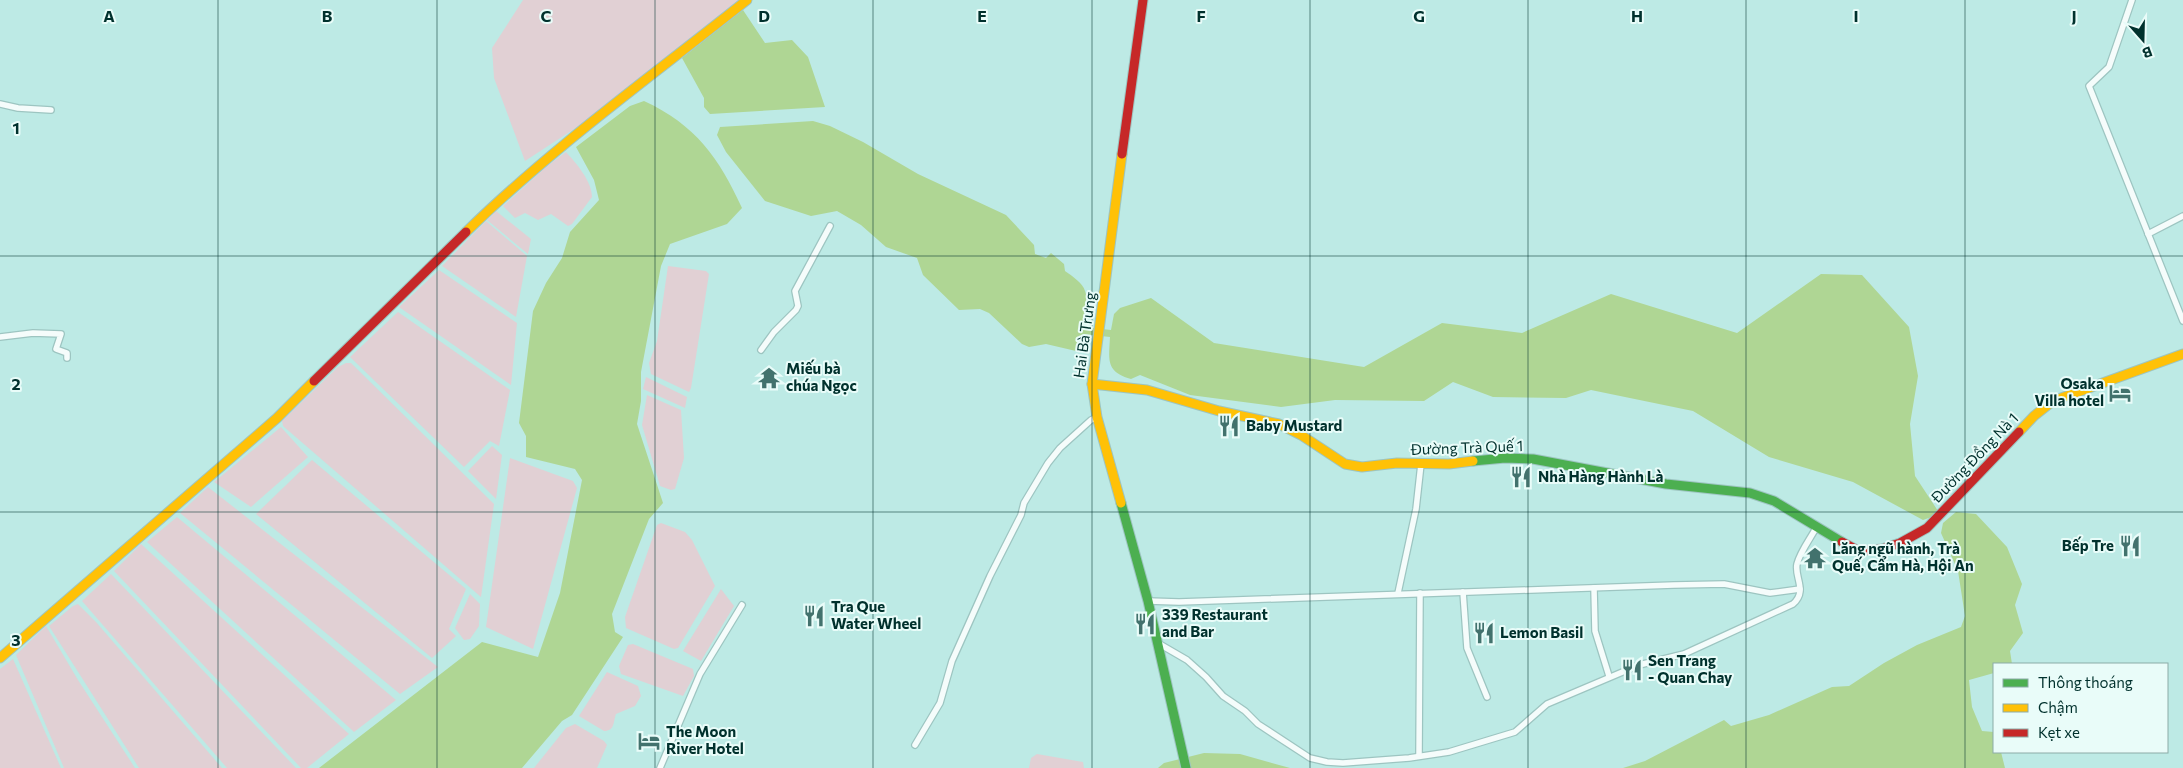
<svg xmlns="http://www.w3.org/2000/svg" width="2183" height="768" font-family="Commissioner,sans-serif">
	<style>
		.green { fill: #e1d0d4 }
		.water { fill: #afd694 }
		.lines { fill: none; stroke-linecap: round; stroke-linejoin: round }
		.street-casing { stroke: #9dc5c1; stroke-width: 8 }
		.fast-casing { stroke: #9dc5c1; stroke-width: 11 }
		.slow-casing { stroke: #9dc5c1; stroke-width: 11 }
		.jam-casing { stroke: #9dc5c1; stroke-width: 11 }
		.street { stroke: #f5fcfb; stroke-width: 5.5 }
		.fast { stroke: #4caf50; stroke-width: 9 }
		.slow { stroke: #ffc107; stroke-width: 9 }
		.jam { stroke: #c62828; stroke-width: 9 }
		.grid { fill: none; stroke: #00312d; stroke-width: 1; stroke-opacity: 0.55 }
		.labels { text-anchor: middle; stroke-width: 4; stroke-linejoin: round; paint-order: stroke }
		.street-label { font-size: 15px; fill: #00312d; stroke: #e9fcf9 }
		.poi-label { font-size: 15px; font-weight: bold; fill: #00312d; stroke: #e9fcf9; text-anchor: start }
		.grid-label { font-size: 16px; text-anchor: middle; font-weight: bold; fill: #00312d; stroke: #e9fcf9; stroke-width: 4; stroke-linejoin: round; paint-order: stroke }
	</style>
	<rect width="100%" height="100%" fill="#bdeae5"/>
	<g class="green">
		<path d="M523,0H739L591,118L525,161L494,78L492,48Z"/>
		<path d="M566,152C576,163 592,181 592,197L572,224L568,226L551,214L538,220L525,213L515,218L503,206L547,166Z"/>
		<path d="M496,211L531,239L528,254L487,220Z"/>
		<path d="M486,221L527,256L516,317L442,266Z"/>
		<path d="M668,266L706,271L709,274L691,388L689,392L651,374L649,363L657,341Z"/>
		<path d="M439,270L517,323L511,385L399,307Z"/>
		<path d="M398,312L510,390L499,446L490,441L464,467L350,357Z"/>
		<path d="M346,363H351L494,504L481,597L283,426L282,421L338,367Z"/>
		<path d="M646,377L687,397L685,408L643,389Z"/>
		<path d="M647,395L681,410L684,458L675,489L671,490L660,486L642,425Z"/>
		<path d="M281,427L308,457L251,507L214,482Z"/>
		<path d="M492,446L502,455L496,499L468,471Z"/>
		<path d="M510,458L573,481L577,488L533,649L486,627Z"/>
		<path d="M312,460L466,589L449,629L456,636L432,658L256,514Z"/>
		<path d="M208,487L438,667L400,694L180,513Z"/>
		<path d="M177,517L396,700L354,732L147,542Z"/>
		<path d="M661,523L685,532L692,540L715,586L678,648L674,649L626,628L625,617L657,525Z"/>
		<path d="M141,544L349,734L307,768H301L114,571Z"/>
		<path d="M111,574L296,768H227L82,601Z"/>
		<path d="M721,589L734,606L701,661L683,651Z"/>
		<path d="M470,594L480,604L479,626L470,639L464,640L455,628Z"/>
		<path d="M78,604L96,622L222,768H139L49,626L73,606Z"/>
		<path d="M46,626L78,680L135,768H64L16,655Z"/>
		<path d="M633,644L693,669L694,676L683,696L621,674L619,666L628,645Z"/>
		<path d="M13,659L61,768H0V669Z"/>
		<path d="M607,672L638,686L641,696L635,706L616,714C613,722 615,731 604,731L579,716Z"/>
		<path d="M575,724L604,741L607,745L597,768H534L566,728Z"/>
		<path d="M1037,754L1083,762L1084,768H1029L1031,758Z"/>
	</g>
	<g class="water">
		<path d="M743,10L765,43L792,40L808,57L825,107L710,114L704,107V98L682,58Z"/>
		<path d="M644,101C696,125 719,158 742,208L727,224L670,244L661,266L641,372V401L637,424L663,503L649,519L612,614L615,632L623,637L572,715L562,721L522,768H319L482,642L538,657L560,593L582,480L575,469L526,457V436L519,423L533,311L546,283L562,258L570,232L599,200L594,180L576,147L630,106Z"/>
		<path d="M813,121L830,126L863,142L918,174L1006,215L1034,245L1035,254L1046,258L1051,253L1064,264L1065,271C1072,276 1083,283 1085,291C1089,301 1082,315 1084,327L1111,330L1114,314L1120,308L1151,298L1214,343L1364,367L1442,323L1522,333L1611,294L1737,333L1821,274L1862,275L1909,327L1918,376L1910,424L1915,476L1940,514L1923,520L1853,482L1769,457L1693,411L1591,390L1566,398L1493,397L1453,382L1424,401L1335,400L1281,407L1190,395L1140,375L1131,379C1105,372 1109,359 1110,337L1083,334L1076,351L1046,344L1029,347L1022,344L989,313L980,309L959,310L923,275L917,258L886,247L861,225L837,211L811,216L765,201L726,152L717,135L720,127Z"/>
		<path d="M1956,512L1976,514L2007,547L2022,584L2015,605L2023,633L2010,651L2012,664H1994V673L1969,680L1972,707L1982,731L1994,732V752H2001L2005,768H1623L1645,761L1724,720L1731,726L1769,715L1832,687L1849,686L1884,663L1917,645L1961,627L1965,616L1958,571L1941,533L1943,523Z"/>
		<path d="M1204,753L1240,754L1290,768H1158L1164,763Z"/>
	</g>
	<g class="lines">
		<g class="street-casing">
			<g id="street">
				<path d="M2132,0L2109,67L2089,86L2183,321"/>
				<path d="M0,104L18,108L51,110"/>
				<path d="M2148,234L2183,216"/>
				<path d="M0,337L33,333L61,334L56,349L67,353V358"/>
				<path d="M761,350L774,332L796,310L798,306L795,291L830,226"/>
				<path d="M1594,588L1595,631L1609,676"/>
				<path d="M1463,592L1467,648L1487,697"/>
				<path d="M1398,593L1416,509L1421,464"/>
				<path d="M1148,601L1179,602L1674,585L1724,584L1770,593L1800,589"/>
				<path d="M1156,642L1187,660L1206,677L1223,696L1245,711L1258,724L1310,758L1327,762L1343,763L1409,758L1449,752L1515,732L1547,704L1639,665L1684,654L1793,604C1808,591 1794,577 1797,564C1800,552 1810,539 1816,528"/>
				<path d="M915,745L940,703L952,661L990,576L1021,515L1024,503L1048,463L1060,448L1091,420L1097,417"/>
				<path d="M1419,756L1420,593"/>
				<path d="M660,768L700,674L742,605"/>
			</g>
		</g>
		<g class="fast-casing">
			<g id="fast">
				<path d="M1473,461L1505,458L1533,459L1666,484L1750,493L1774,501L1842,542"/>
				<path d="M1121,503L1148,601L1186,768"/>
			</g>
		</g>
		<g class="slow-casing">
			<g id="slow">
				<path d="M466,232C553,147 652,76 747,0"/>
				<path d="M1092,384L1147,390L1219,411L1279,424L1301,435L1345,464L1362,467L1397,463L1449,464L1473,461"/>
				<path d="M2019,432L2034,416L2053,401L2183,354"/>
				<path d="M1121,503L1097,417L1092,384L1122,154"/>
				<path d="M0,658L277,418L314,381"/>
			</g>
		</g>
		<g class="jam-casing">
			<g id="jam">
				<path d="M1122,154L1143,0"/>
				<path d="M314,381L466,232"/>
				<path d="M1842,542L1859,551L1882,549L1900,543L1927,528L2019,432"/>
			</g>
		</g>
		<use href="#street" class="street"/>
		<use href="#fast" class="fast"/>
		<use href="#slow" class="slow"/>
		<use href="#jam" class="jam"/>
	</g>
	<path class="grid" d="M218,0V768M437,0V768M655,0V768M873,0V768M1092,0V768M1310,0V768M1528,0V768M1746,0V768M1965,0V768M0,256H2183M0,512H2183"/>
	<defs>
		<g id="temple-bare" transform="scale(1.725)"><path d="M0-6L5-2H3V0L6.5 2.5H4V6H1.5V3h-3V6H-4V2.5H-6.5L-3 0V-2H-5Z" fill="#42726d" stroke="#e9fcf9" stroke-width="2.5" paint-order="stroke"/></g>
		<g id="hotel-bare" transform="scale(1.725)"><path d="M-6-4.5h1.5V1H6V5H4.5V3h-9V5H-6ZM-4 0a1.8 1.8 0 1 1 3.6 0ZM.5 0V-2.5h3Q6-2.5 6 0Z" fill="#42726d" stroke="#e9fcf9" stroke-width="2.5" paint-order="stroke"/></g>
		<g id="restaurant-bare" transform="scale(1.725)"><path d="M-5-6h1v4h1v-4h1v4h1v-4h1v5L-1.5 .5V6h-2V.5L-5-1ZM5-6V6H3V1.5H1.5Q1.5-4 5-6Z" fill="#42726d" stroke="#e9fcf9" stroke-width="2.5" paint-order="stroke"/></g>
	</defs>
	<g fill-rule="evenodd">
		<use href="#temple-bare" x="769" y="378"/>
		<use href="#hotel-bare" x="2120" y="393"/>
		<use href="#restaurant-bare" x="1229" y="426"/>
		<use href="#restaurant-bare" x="1521" y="477"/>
		<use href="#restaurant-bare" x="2130" y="546"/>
		<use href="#temple-bare" x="1815" y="558"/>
		<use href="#restaurant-bare" x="814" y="616"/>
		<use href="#restaurant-bare" x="1145" y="624"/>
		<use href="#restaurant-bare" x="1484" y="633"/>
		<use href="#restaurant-bare" x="1632" y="670"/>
		<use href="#hotel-bare" x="649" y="741"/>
	</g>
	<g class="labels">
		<g class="street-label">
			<text transform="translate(1085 335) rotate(-82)" y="5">Hai Bà Trưng</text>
			<text transform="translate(1467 448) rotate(-2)" y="5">Đường Trà Quế 1</text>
			<text transform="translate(1975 458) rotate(-46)" y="5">Đường Đồng Nà 1</text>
		</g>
		<g class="poi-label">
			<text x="786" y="374">Miếu bà<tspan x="786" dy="17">chúa Ngọc</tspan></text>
			<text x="2104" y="389" text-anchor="end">Osaka<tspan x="2104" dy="17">Villa hotel</tspan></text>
			<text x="1246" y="431">Baby Mustard</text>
			<text x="1538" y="482">Nhà Hàng Hành Là</text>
			<text x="2114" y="551" text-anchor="end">Bếp Tre</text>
			<text x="1832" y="554">Lăng ngũ hành, Trà<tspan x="1832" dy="17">Quế, Cẩm Hà, Hội An</tspan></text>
			<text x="831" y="612">Tra Que<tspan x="831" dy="17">Water Wheel</tspan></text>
			<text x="1162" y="620">339 Restaurant<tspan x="1162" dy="17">and Bar</tspan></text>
			<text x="1500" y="638">Lemon Basil</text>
			<text x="1648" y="666">Sen Trang<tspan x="1648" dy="17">- Quan Chay</tspan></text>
			<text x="666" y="737">The Moon<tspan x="666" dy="17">River Hotel</tspan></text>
		</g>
	</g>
	<g class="grid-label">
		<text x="109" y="22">A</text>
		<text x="327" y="22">B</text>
		<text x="546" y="22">C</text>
		<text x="764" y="22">D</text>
		<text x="982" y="22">E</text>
		<text x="1201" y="22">F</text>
		<text x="1419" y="22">G</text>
		<text x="1637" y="22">H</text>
		<text x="1856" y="22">I</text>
		<text x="2074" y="22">J</text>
		<text x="16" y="134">1</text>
		<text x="16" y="390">2</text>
		<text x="16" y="646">3</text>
	</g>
	<rect x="1993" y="663" width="175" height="90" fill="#e9fcf9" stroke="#8caba7"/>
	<rect x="2003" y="679" width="25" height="8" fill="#4caf50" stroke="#8caba7"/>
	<text x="2038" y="688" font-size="15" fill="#00312d">Thông thoáng</text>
	<rect x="2003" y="704" width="25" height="8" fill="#ffc107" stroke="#8caba7"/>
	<text x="2038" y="713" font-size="15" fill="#00312d">Chậm</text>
	<rect x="2003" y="729" width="25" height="8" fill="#c62828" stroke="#8caba7"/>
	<text x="2038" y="738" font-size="15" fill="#00312d">Kẹt xe</text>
	<g transform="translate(2143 40) rotate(160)" stroke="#e9fcf9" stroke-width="4" paint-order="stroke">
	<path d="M0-4L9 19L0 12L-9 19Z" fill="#00312d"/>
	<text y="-8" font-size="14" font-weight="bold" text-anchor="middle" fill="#00312d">B</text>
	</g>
</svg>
